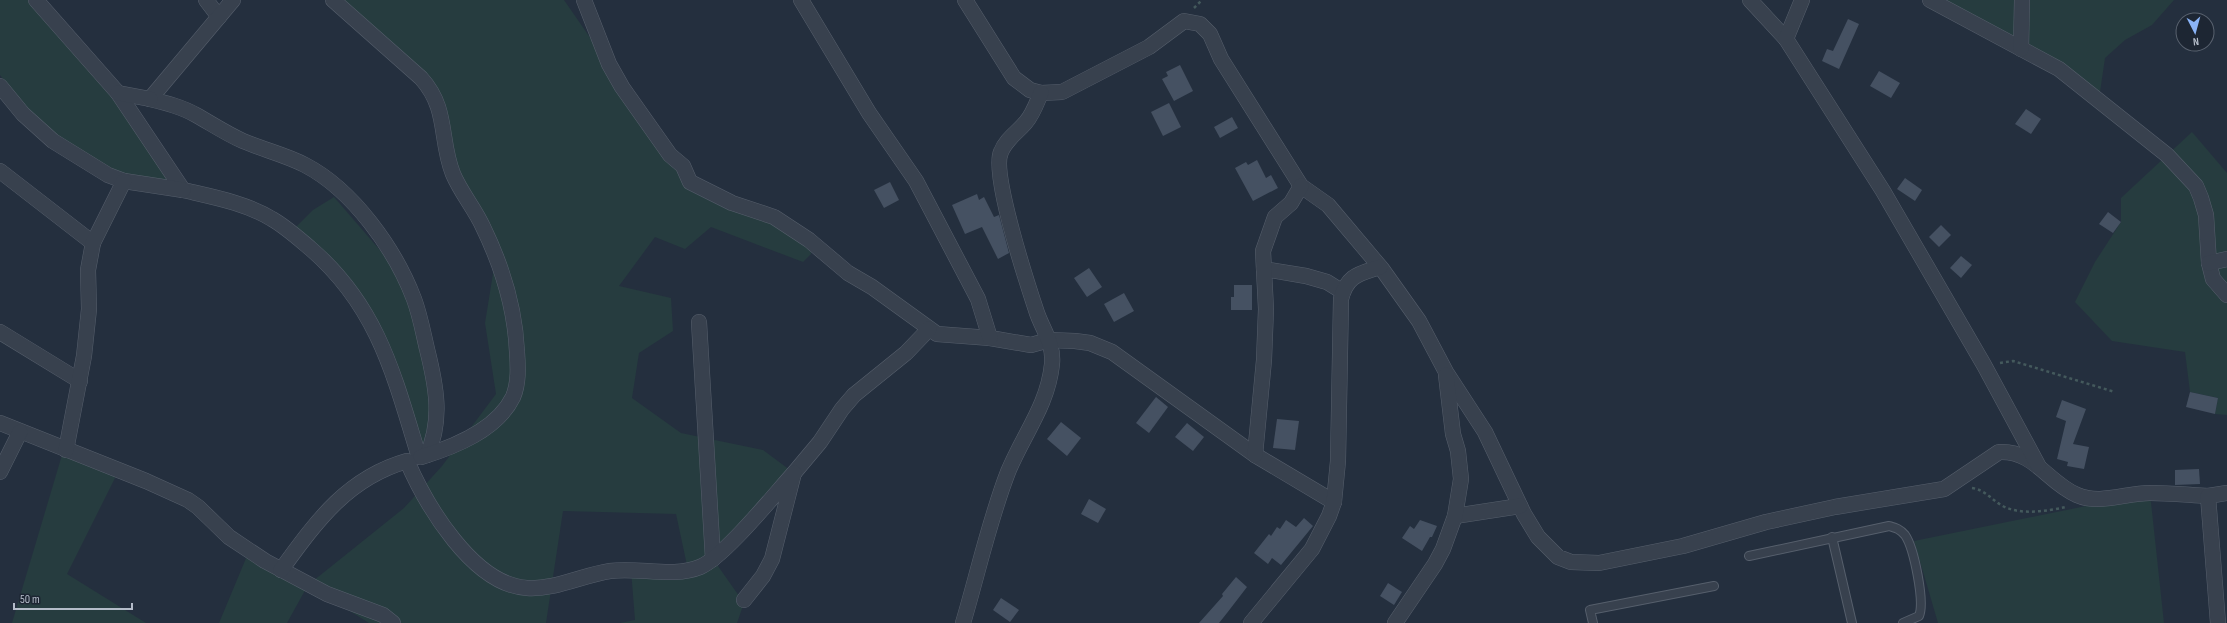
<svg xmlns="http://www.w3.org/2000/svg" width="2227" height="623" font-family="'Sofia Sans Condensed',sans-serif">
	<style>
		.green { fill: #263c3f }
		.building { fill: #455162 }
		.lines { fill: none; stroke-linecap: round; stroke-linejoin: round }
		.lane-casing { stroke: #565f6c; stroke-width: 10 }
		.street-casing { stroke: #565f6c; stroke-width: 16 }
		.path { stroke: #44595c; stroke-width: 2.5; stroke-dasharray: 3 3; stroke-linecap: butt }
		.lane { stroke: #38414e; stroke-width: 8 }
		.street { stroke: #38414e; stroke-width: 15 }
	</style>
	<rect width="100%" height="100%" fill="#242f3e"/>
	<g class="green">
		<path d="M0,0H28L114,95L175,184L124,177L55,137L25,110L0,75Z"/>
		<path d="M342,0H564L690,182L809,240L811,254L803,262L711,227L685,249L655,237L619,286L671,298L673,331L639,353L632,398L681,433L763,450L794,473L713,559L744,603L737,623H620L635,620L631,570H688L676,514L563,511L546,623H369L308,585L287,623H219L249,551L308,585L404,508L442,466L496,394L485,323L496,255L458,185L438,102Z"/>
		<path d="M1930,0H2174L2152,25L2125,40L2105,58L2099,99Z"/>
		<path d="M2192,132L2227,173V415L2215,414L2218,398L2190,392L2185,352L2112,341L2075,302L2095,262L2121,222V198Z"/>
		<path d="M334,197L404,278L435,387L427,455L375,330L291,232L313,210Z"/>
		<path d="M62,455L116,476L67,574L146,623H12Z"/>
		<path d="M2150,493L2164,623H1938L1914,541Z"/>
	</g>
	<g class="building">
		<path d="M1848,19L1859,24L1839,69L1822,61L1827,49L1833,51Z"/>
		<path d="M1180,65L1193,91L1174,101L1162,79L1168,76L1166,72Z"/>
		<path d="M1879,71L1900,83L1891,98L1870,86Z"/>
		<path d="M1169,103L1181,127L1163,136L1151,112Z"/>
		<path d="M2026,109L2041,119L2031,134L2015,124Z"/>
		<path d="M1232,117L1238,128L1220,138L1214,127Z"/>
		<path d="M1257,160L1266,178L1271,175L1278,188L1253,201L1235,168L1246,162L1248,165Z"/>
		<path d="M1905,178L1922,190L1915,201L1897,189Z"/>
		<path d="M890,182L899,200L884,208L874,190Z"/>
		<path d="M977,194L979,200L984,197L994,217L999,215L1009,253L998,259L982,227L965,234L952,205Z"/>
		<path d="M2108,212L2121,222L2113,233L2099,224Z"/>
		<path d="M1941,225L1951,235L1939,247L1929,237Z"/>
		<path d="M1961,256L1972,265L1961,278L1950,268Z"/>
		<path d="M1089,268L1102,287L1087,297L1074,278Z"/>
		<path d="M1234,285H1252V310H1231V297H1234Z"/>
		<path d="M1124,293L1134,311L1114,322L1104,304Z"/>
		<path d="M2190,392L2218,398L2215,414L2186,407Z"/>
		<path d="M1156,397L1168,407L1149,433L1136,423Z"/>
		<path d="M2062,400L2086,409L2073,444L2089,447L2084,469L2067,466L2068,462L2057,459L2066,421L2056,417Z"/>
		<path d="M1277,419L1299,421L1295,450L1273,448Z"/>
		<path d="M1061,422L1081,438L1067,456L1047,439Z"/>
		<path d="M1187,423L1204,437L1193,451L1175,437Z"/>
		<path d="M2199,469L2200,484L2175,485V470Z"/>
		<path d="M1089,499L1106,509L1098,523L1081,514Z"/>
		<path d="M1304,518L1313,526L1281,565L1272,558L1268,564L1254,553L1269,534L1271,536L1277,527L1280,529L1286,520L1296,527Z"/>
		<path d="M1420,520L1437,526L1432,537H1430L1422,551L1402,538L1410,526L1414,529Z"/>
		<path d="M1236,577L1247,587L1227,613L1219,623H1199L1223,596L1222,594Z"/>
		<path d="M1388,583L1402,592L1394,605L1380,596Z"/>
		<path d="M1001,598L1019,610L1010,622L993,610Z"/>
	</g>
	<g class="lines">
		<g class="lane-casing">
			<g id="lane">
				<path d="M1832,537L1852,623"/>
				<path d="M1749,556L1889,526C1896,528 1900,529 1905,535C1914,548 1925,602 1919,616L1903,623"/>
				<path d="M1593,623L1590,610L1714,586"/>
			</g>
		</g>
		<g class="street-casing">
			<g id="street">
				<path d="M36,0L118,93L183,190C213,197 246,203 272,219C286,227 298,238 311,249C378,307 394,375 419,457"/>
				<path d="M206,0L219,17"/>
				<path d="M233,0L150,99C166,103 182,107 196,115C212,124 227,134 243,141C264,150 286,155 305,165C353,190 395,249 414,299C420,315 423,332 427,349C436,385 443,420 427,455"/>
				<path d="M333,0L421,78C449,109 439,139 453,174C461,193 475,209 483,227C503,268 515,307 517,352C518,366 519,383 513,397C497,430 454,447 421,457"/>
				<path d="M584,0L609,64L622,87L670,155L683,166L690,182L732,203L774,217L809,240L848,273L872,287L937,334L990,338L1031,345L1049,340L1075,341L1090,343L1112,352L1255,455L1334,502"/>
				<path d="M801,0L869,113L916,181L978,299L990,338"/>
				<path d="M965,0L1014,78L1030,90L1041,93L1062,92L1149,47L1184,21L1200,24L1210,34L1221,59L1301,186L1328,205L1382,269L1419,321L1446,372L1485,432L1524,514L1538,537L1558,557L1571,562L1599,563L1683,546L1766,522L1835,507L1944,489L1999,452C2034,450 2048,483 2077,495C2100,505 2126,493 2150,493C2169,493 2189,495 2208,496"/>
				<path d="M1750,0L1786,39"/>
				<path d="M1802,0L1786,39L1883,191L1984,365L2038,465"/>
				<path d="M1930,0L2059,69L2167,155L2196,186L2201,198L2206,215L2209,263L2213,279L2227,295"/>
				<path d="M2021,49L2022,0"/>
				<path d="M0,86L23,114L53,141L108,175L124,181L183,190"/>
				<path d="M118,93L150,99"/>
				<path d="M0,171L93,243"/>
				<path d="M2209,263L2227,259"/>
				<path d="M1264,269L1306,276L1327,282L1343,292"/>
				<path d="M699,322L713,559"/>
				<path d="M0,332L80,381"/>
				<path d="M0,423L146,481L188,500L198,507L229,537L265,561L327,594L383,615L393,623"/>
				<path d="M66,450L84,356L89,309L88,270L93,243L124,181"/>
				<path d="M1255,455L1264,360L1266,309L1263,251L1275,217L1291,203L1301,186"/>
				<path d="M0,472L20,432"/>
				<path d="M794,473L820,442L842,409L854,395L906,353L929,329"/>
				<path d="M1455,516L1520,506"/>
				<path d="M281,570C316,522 347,478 407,461C426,505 473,585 527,588C554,590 583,575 610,571C639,567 673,578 700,567C724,557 774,495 794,473L772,559L763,576L744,600"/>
				<path d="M963,623C978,573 989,521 1008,472C1023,435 1048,405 1052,364C1054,344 1043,330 1037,313C1028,286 991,173 1001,152C1006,139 1018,132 1026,122C1033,114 1037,102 1041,93"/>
				<path d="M1251,623L1312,549L1329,516L1334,502L1338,461L1341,299C1347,275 1359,274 1380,267"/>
				<path d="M1395,623L1435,564L1443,549L1455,516L1461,479L1458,451L1453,434L1446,375"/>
				<path d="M2218,623L2208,496L2227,493"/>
			</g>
		</g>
		<g class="path">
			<path d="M1194,8L1202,0"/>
			<path d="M2000,363L2013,361L2115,392"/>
			<path d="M1972,488C1985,490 1991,499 2001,505C2019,516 2047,511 2066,507"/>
		</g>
		<use href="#lane" class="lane"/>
		<use href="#street" class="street"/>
	</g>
	<g transform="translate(2195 32) rotate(174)"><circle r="19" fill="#1d2633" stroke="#59626f"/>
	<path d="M0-3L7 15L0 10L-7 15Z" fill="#8ab4f8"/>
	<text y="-6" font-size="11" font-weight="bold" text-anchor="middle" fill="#b4bcc9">N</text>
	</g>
	<path d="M14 603v6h118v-6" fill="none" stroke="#b4bcc9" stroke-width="2"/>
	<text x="20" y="603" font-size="12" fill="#b4bcc9" stroke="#1d2633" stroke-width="3" paint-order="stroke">50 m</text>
</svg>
